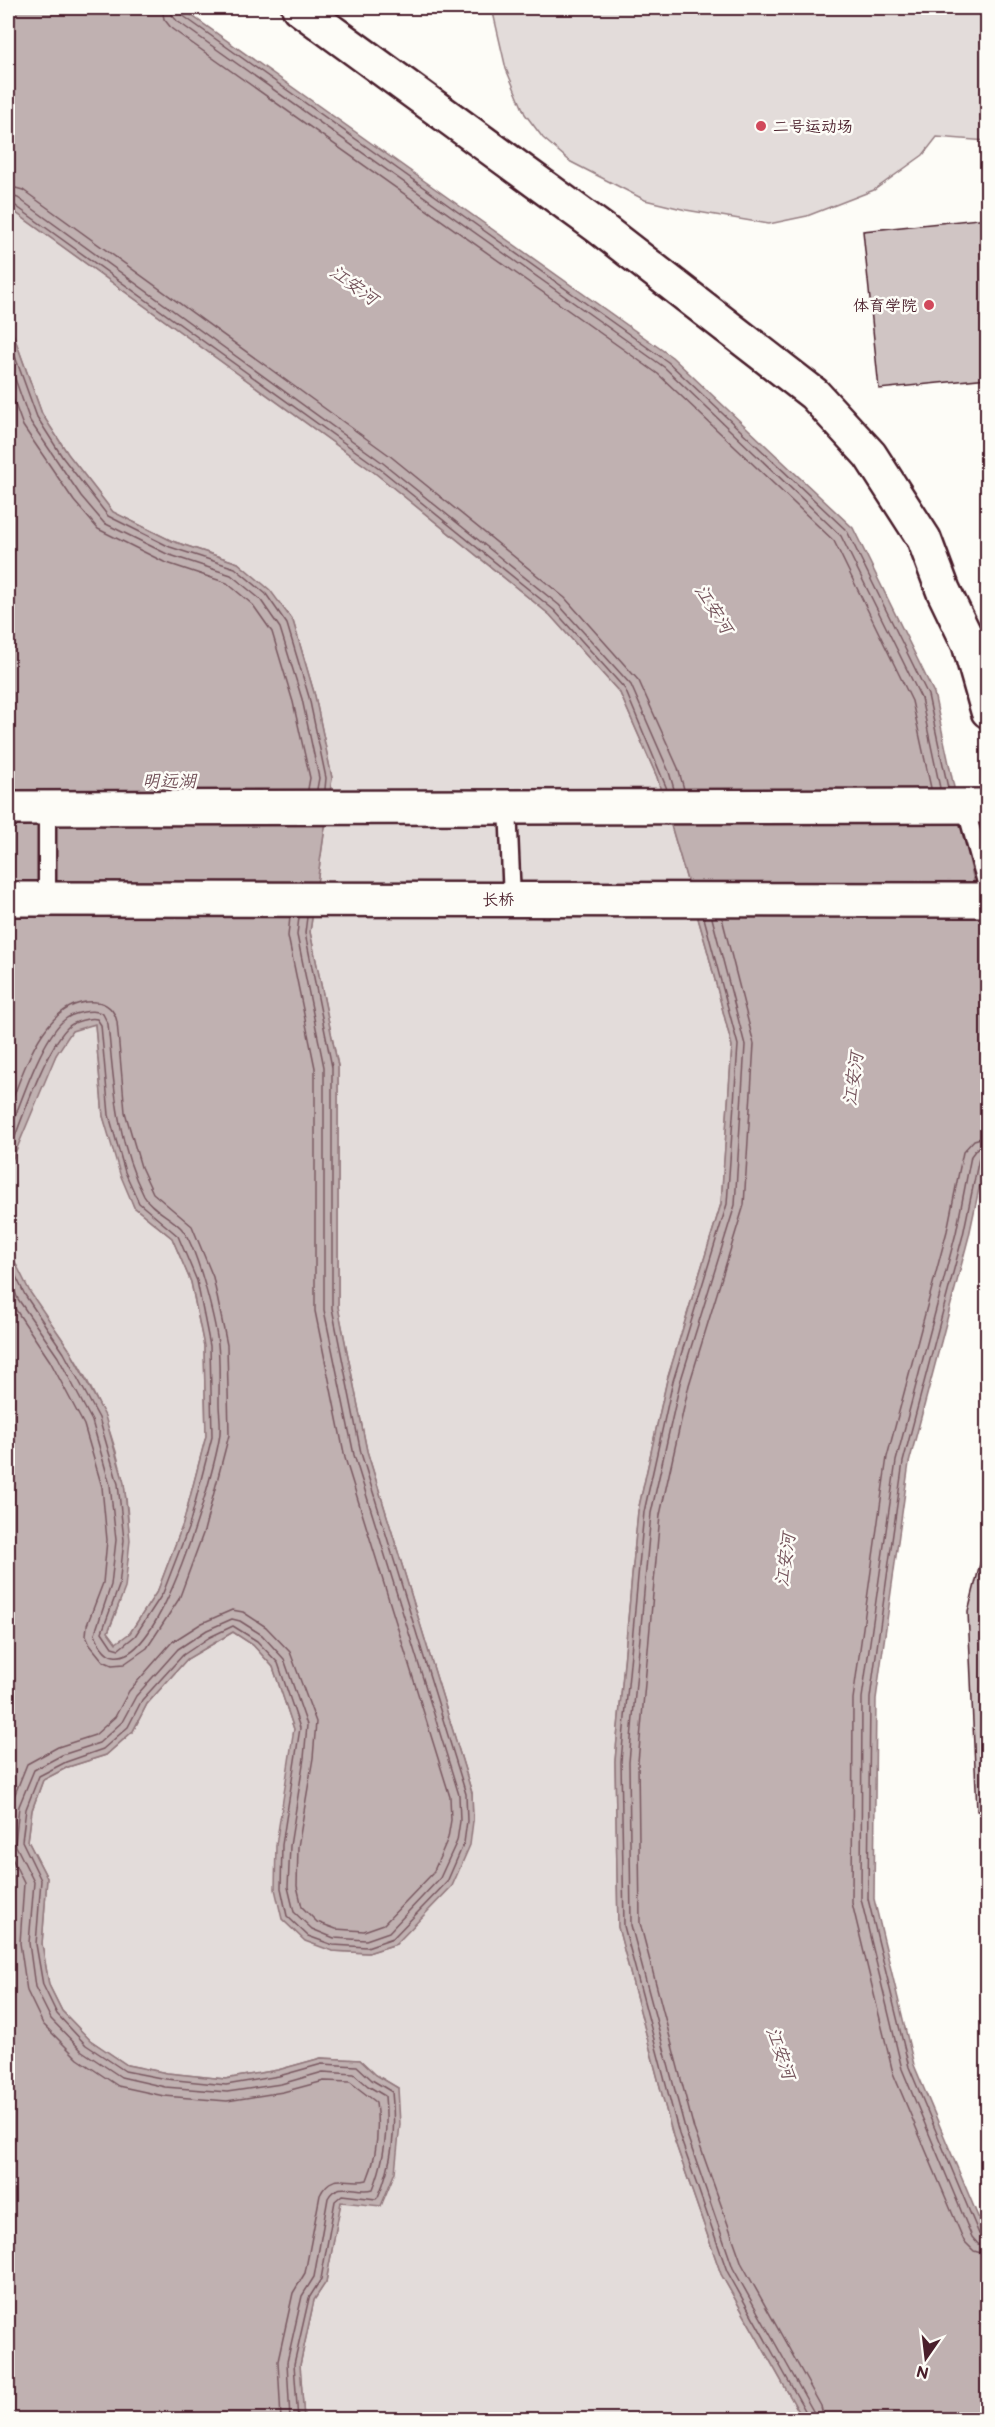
<svg xmlns="http://www.w3.org/2000/svg" width="995" height="2427" font-family="'Balsamiq Sans','LXGW WenKai TC',sans-serif">
	<style>
		.green { fill: #e3dcda; stroke: #967e82; stroke-width: 1.5 }
		.water { fill: #c0b1b1; stroke: #91777b; stroke-width: 1.5 }
		.lines { fill: none; stroke-linecap: round; stroke-linejoin: round }
		.shore { stroke: #795961; stroke-width: 1.5 }
		.building { fill: #d0c5c4; stroke: #4a1f2b; stroke-width: 1.5 }
		.service-casing { stroke: #4a1f2b; stroke-width: 21 }
		.minor-casing { stroke: #4a1f2b; stroke-width: 38 }
		.service { stroke: #fdfcf7; stroke-width: 16 }
		.minor { stroke: #fdfcf7; stroke-width: 33 }
		.poi-dot { fill: #d1495b; stroke: #fdfcf7; stroke-width: 2 }
		.labels { text-anchor: middle; stroke-width: 5; stroke-linejoin: round; paint-order: stroke }
		.poi-label { font-size: 16px; fill: #4a1f2b; stroke: #fdfcf7; text-anchor: start }
		.street-label { font-size: 16px; fill: #4a1f2b; stroke: #fdfcf7 }
		.water-label { font-size: 18px; font-style: italic; fill: #73525a; stroke: #fdfcf7 }
	</style>
	<rect width="100%" height="100%" fill="#fdfcf7"/>
	<filter id="ink" filterUnits="userSpaceOnUse"><feTurbulence type="fractalNoise" baseFrequency=".0167" numOctaves="2"/><feDisplacementMap in="SourceGraphic" scale="12" xChannelSelector="R" yChannelSelector="G"/><feConvolveMatrix kernelMatrix="1 2 1 2 8 2 1 2 1" color-interpolation-filters="sRGB"/></filter>
	<g filter="url(#ink)">
		<g class="green">
			<path d="M492,8H987V141L937,137L923,155L874,190L807,216L769,224L686,210L645,200L571,162L543,138L525,114L506,69Z"/>
			<path d="M8,207L375,473L550,615L620,693L657,777L707,949L732,1046L721,1204L667,1380L638,1511L615,1761L618,1927L673,2136L721,2274L803,2419H304L300,2365L314,2300L326,2282L341,2201L398,2088L376,2075L360,2060L321,2058L278,2070L225,2079L167,2073L127,2065L90,2040L62,2011L49,1985L42,1944L47,1878L28,1841L32,1810L43,1780L68,1767L106,1755L133,1731L147,1704L187,1659L233,1632L253,1645L273,1667L294,1729L291,1756L332,1951L368,1953L396,1944L473,1821L472,1793L367,1451L338,1307V1066L310,932L332,778L315,696L293,621L238,563L172,541L113,512L68,454L42,414L11,328L8,325Z"/>
			<path d="M95,1024L103,1116L134,1207L172,1238L191,1282L204,1346L206,1436L183,1524L158,1590L130,1633L117,1644L108,1632C151,1540 121,1430 68,1348C51,1320 20,1288 12,1255C6,1228 3,1192 10,1165C16,1141 30,1117 39,1094C45,1079 61,1038 73,1030C79,1027 88,1026 95,1024Z"/>
		</g>
		<g class="water">
			<path d="M8,8H181L672,357L853,528L934,693L987,943L988,1146L969,1236L909,1463L876,1699L874,1899L914,2065L987,2238V2419H803L721,2274L673,2136L618,1927L615,1761L638,1511L667,1380L721,1204L732,1046L707,949L657,777L620,693L550,615L375,473L8,207Z"/>
			<path d="M8,325L11,328L42,414L68,454L113,512L172,541L238,563L270,590L293,621L315,696L332,778L310,932L338,1066V1307L367,1451L472,1793L473,1821L470,1845L452,1886L396,1944L368,1953L332,1951L305,1941L282,1919L275,1889L276,1845L294,1729L273,1667L253,1645L233,1632L187,1659L147,1704L133,1731L106,1755L68,1767L43,1780L32,1810L28,1841L47,1878L42,1944L49,1985L62,2011L90,2040L127,2065L167,2073L225,2079L278,2070L321,2058L360,2060L376,2075L398,2088L400,2124L395,2172L381,2206L341,2202L326,2282L314,2300L300,2365L304,2419H8V1226L13,1258L30,1292L69,1349L105,1416L124,1483L130,1540L125,1588L108,1632L116,1643L130,1633L158,1590L183,1524L206,1436L204,1346L191,1282L172,1238L134,1207L120,1174L103,1116L95,1024L72,1031L56,1055L10,1165L8,1186Z"/>
		</g>
		<g class="lines">
			<g class="shore">
				<path d="M162,8L164,19L172,29L658,374L834,541L912,701L931,788"/>
				<path d="M171,8L172,15L177,21L664,367L841,536L921,698L940,788"/>
				<path d="M178,8L182,15L668,362L847,531L928,695L948,788"/>
				<path d="M8,186L23,190L389,455L565,598L639,681L678,768L684,789"/>
				<path d="M8,195L18,198L383,463L559,605L631,685L669,772L674,789"/>
				<path d="M8,202L13,204L379,468L554,610L625,689L667,789"/>
				<path d="M8,337L37,417L63,458L108,516L170,547L235,568L266,594L287,624L309,697L326,778L325,789"/>
				<path d="M8,359L30,421L81,496L104,523L167,554L231,575L260,599L280,628L302,699L319,778L317,789"/>
				<path d="M8,385L23,426L74,501L98,529L164,562L227,583L253,605L272,632L293,702L310,778L308,789"/>
				<path d="M704,918L738,1045L727,1204L673,1381L644,1512L621,1761L624,1926L679,2134L727,2271L807,2414L808,2420"/>
				<path d="M712,918L745,1045L735,1205L680,1383L651,1513L629,1762L631,1925L686,2132L733,2268L813,2411L815,2420"/>
				<path d="M722,918L754,1044L744,1205L689,1385L660,1515L638,1762L640,1923L694,2129L742,2264L821,2406L824,2420"/>
				<path d="M8,1111C23,1073 44,998 95,1002C107,1002 115,1011 117,1022L125,1112L141,1167L153,1193L192,1226L213,1277L227,1345L229,1435L204,1531L179,1599L147,1648L124,1664L112,1665L103,1661L90,1645L86,1636L87,1625L103,1583L107,1540L102,1487L84,1425L50,1361L8,1298"/>
				<path d="M8,1135C20,1105 40,1042 63,1021C71,1013 93,1008 103,1014L108,1024C114,1083 116,1141 144,1196C151,1209 171,1217 181,1228C197,1245 215,1320 218,1344C220,1364 219,1384 219,1403C219,1415 222,1428 219,1440C213,1475 161,1665 114,1656C105,1655 97,1642 95,1633L111,1585L116,1540L110,1485L92,1421L58,1357L18,1299L8,1277"/>
				<path d="M988,1136L974,1140L963,1152L947,1231L887,1457L853,1699L852,1903L893,2073L964,2241L974,2251L988,2255"/>
				<path d="M988,1145L977,1148L971,1156L956,1233L896,1461L862,1698L861,1899L902,2069L972,2237L978,2244L988,2246"/>
				<path d="M988,1153L982,1154L979,1158L963,1235L903,1462L870,1698L868,1899L909,2067L979,2234L988,2238"/>
				<path d="M8,1155C21,1122 44,1052 67,1028C72,1022 90,1017 97,1019L101,1025L109,1115L125,1172L139,1203L178,1236L197,1281L210,1346L212,1437L189,1526L163,1593L135,1636L119,1649L112,1647L102,1632L119,1586L124,1540L118,1484L99,1418L64,1353L25,1295L8,1260"/>
				<path d="M8,1826L11,1804L27,1764L58,1747L95,1735L115,1717L129,1691L172,1642L202,1623L232,1610L243,1612L266,1627L290,1652L316,1722L313,1758L298,1847L297,1886L302,1907L317,1922L336,1929L364,1931L384,1924L433,1873L448,1838L451,1820L450,1797L345,1458L315,1311V1068L288,936L290,917"/>
				<path d="M8,1850L24,1883L20,1943L27,1991L43,2024L78,2059L118,2086L164,2096L227,2101L283,2092L324,2081L350,2082L376,2102C379,2127 377,2156 367,2180C349,2185 332,2170 320,2195L305,2273L293,2293L278,2361L281,2420"/>
				<path d="M290,2420L287,2362L302,2296L314,2277L328,2198C338,2179 358,2194 373,2189C385,2160 388,2128 385,2096L368,2086L354,2074L323,2072L281,2084L227,2092L165,2087L121,2077L82,2051L51,2019L35,1987L29,1943L34,1882L15,1844L19,1806L34,1770L62,1755L99,1743L122,1722L136,1696L178,1649L207,1630L232,1619L240,1621L262,1635L284,1659L307,1725L304,1758L290,1846L288,1887L294,1912L312,1929L334,1938L366,1940L389,1932L440,1878L457,1841L460,1821L459,1795L354,1455L324,1310V1067L297,935L299,917"/>
				<path d="M298,2420L294,2364L309,2298L321,2279L335,2201L342,2195L376,2199L378,2197C393,2162 396,2130 392,2092L372,2080L357,2066L322,2064L279,2076L226,2085L166,2079L125,2071L86,2045L57,2014L43,1985L36,1944L41,1880L22,1841L26,1809L39,1776L66,1762L103,1749L128,1727L142,1700L183,1655L210,1637L233,1626L257,1641L278,1663L300,1728L282,1845L281,1888L287,1916L308,1936L333,1945L367,1947L393,1938L447,1882L464,1843L467,1821L466,1794L361,1453L332,1308V1067L305,933L307,917"/>
			</g>
		</g>
		<g class="building">
			<path d="M988,218V378L879,389L863,231Z"/>
			<path d="M988,1532V1814L977,1811L968,1612Z"/>
		</g>
		<g class="lines">
			<g class="service-casing">
				<g id="service">
					<path d="M965,806L988,890"/>
					<path d="M508,807L512,899"/>
					<path d="M47,808V899"/>
				</g>
			</g>
			<g class="minor-casing">
				<g id="minor">
					<path d="M299,8L600,228L814,394L870,455L924,539L943,590L969,644L988,711"/>
					<path d="M8,808L988,806"/>
					<path d="M8,899L988,900"/>
				</g>
			</g>
			<use href="#service" class="service"/>
			<use href="#minor" class="minor"/>
		</g>
	</g>
	<g class="poi-dot">
		<circle cx="761" cy="126" r="6"/>
		<circle cx="929" cy="305" r="6"/>
	</g>
	<g class="labels">
		<g class="poi-label">
			<text x="773" y="132">二号运动场</text>
			<text x="917" y="311" text-anchor="end">体育学院</text>
		</g>
		<g class="street-label">
			<text x="498" y="905">长桥</text>
		</g>
		<g class="water-label">
			<text transform="translate(354 285) rotate(36)" y="6">江安河</text>
			<text transform="translate(714 609) rotate(58)" y="6">江安河</text>
			<text x="169" y="787">明远湖</text>
			<text transform="translate(853 1079) rotate(-82)" y="6">江安河</text>
			<text transform="translate(785 1560) rotate(-82)" y="6">江安河</text>
			<text transform="translate(781 2053) rotate(71)" y="6">江安河</text>
		</g>
	</g>
	<rect width="995" height="2427" fill="none" stroke="#fdfcf7" stroke-width="30"/>
	<rect x="15" y="15" width="965" height="2397" fill="none" stroke="#4a1f2b" stroke-width="2" filter="url(#ink)"/>
	<g transform="translate(926 2358) rotate(194)" stroke="#fdfcf7" stroke-width="4.5" paint-order="stroke">
	<path d="M0-4.5L10 22L0 15L-10 22Z" fill="#4a1f2b"/>
	<text y="-9" font-size="16" font-weight="bold" text-anchor="middle" fill="#4a1f2b">N</text>
	</g>
</svg>
